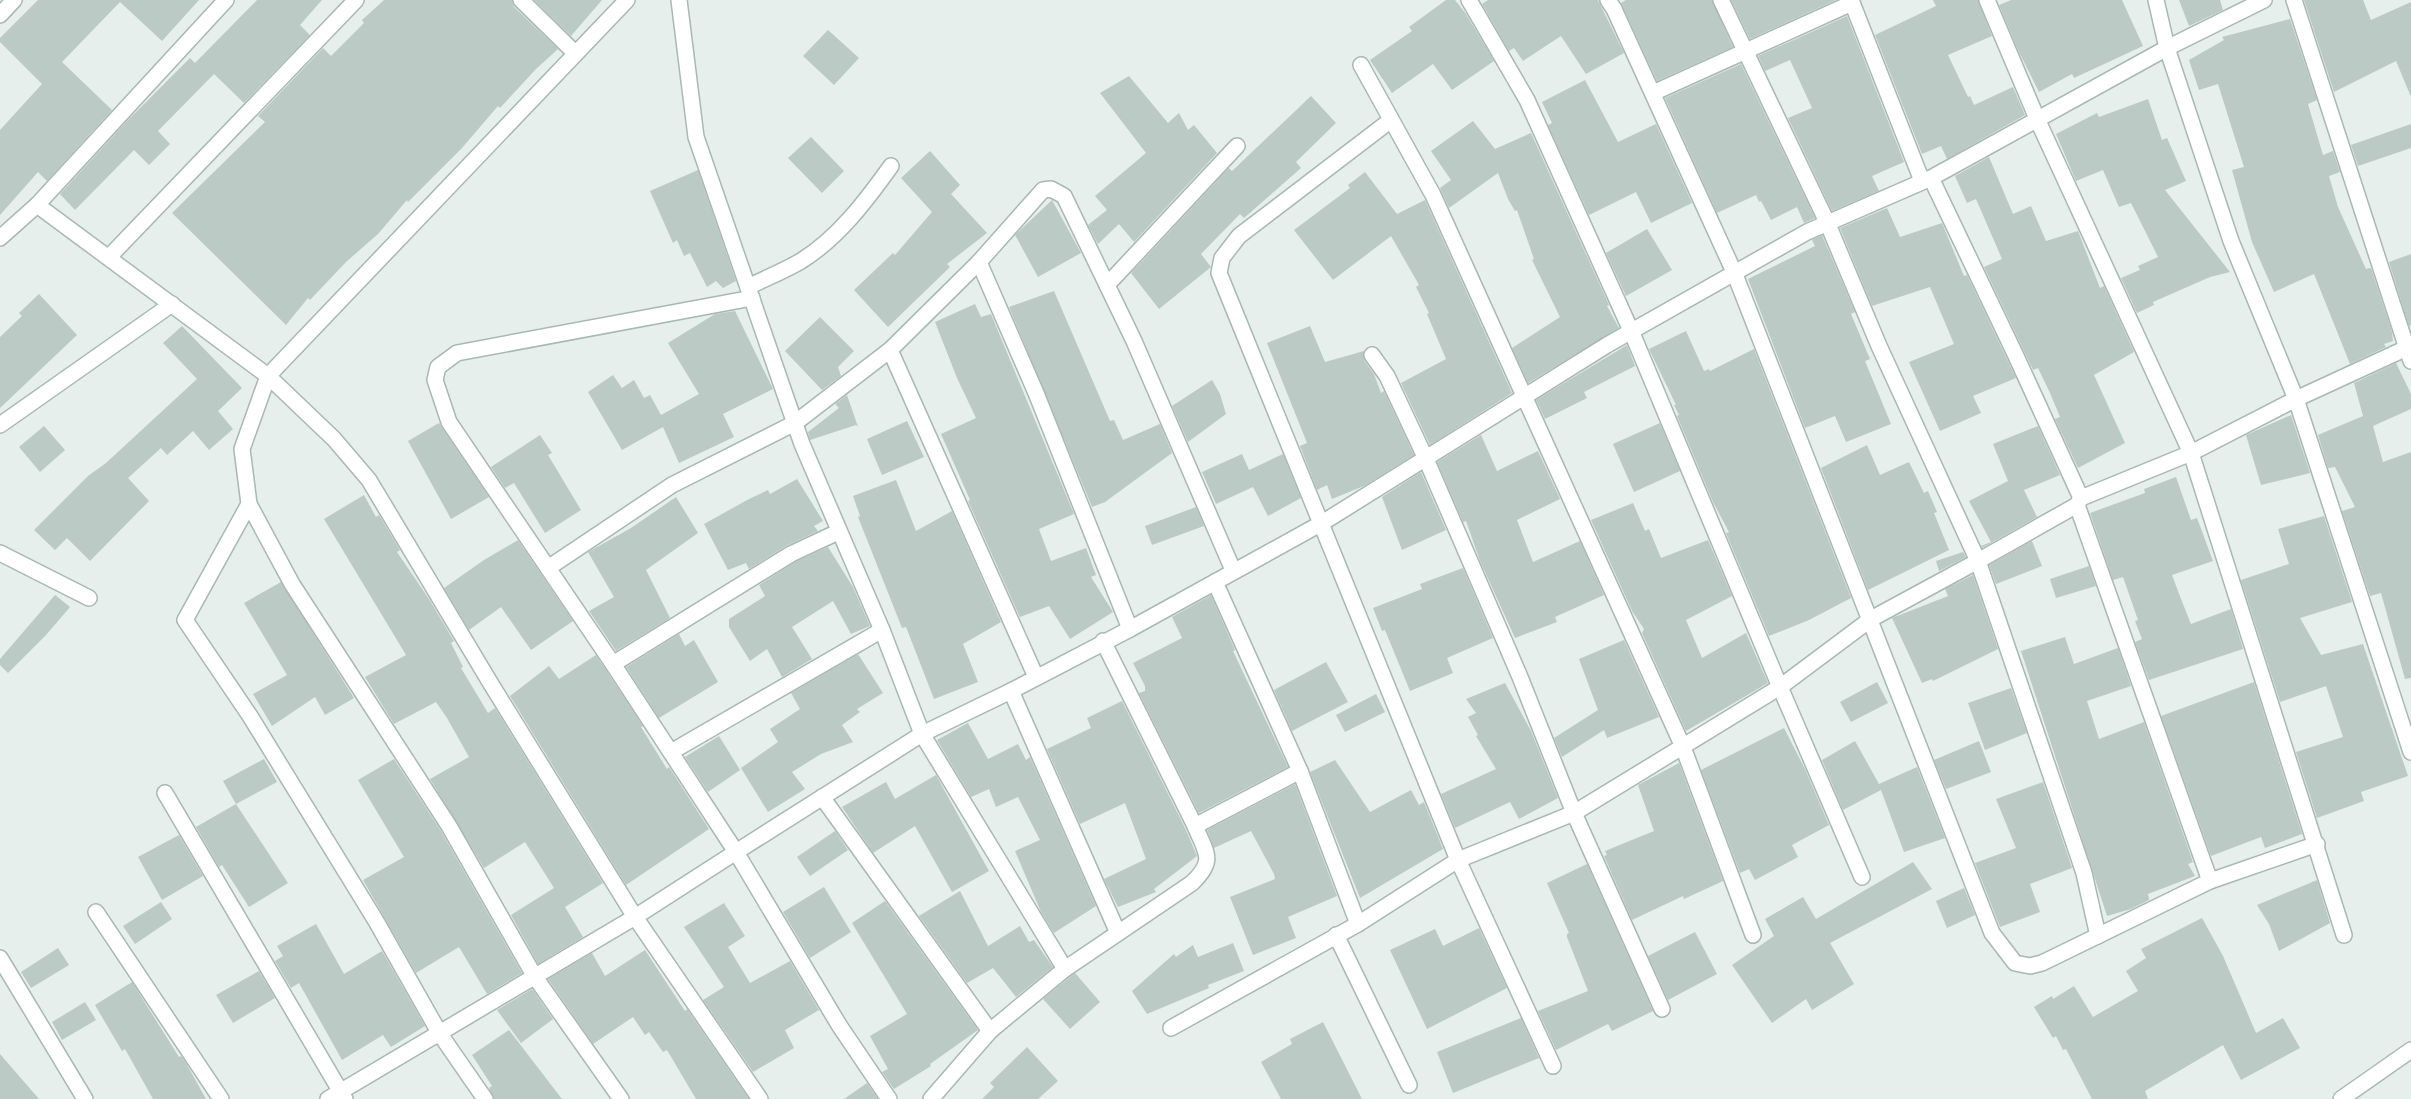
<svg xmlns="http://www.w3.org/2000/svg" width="2411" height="1099" font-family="Cabin,sans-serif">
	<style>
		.building { fill: #bbcac4 }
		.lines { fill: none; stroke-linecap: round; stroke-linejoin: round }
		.street-casing { stroke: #a8b8b2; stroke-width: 18 }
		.street { stroke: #fff; stroke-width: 15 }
	</style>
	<rect width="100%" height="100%" fill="#e6efeb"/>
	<g class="building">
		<path d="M38,0H199L162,41L120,2L62,62L112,110L47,181L38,172L0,215V130L42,84L0,42V38Z"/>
		<path d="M257,0H322L300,25L310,35L244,103L214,74L158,131L170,144L149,165L134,150L75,210L60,194L126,122L190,58L195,63Z"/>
		<path d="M384,0H512L514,7L558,49L536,69L500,108L498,106L462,148L408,202L407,200L378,234L346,262L310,300L308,298L286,325L172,213L265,122L258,116L323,48L331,56L364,23L362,20Z"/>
		<path d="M534,0H602L571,36Z"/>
		<path d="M1446,0H1455L1466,14L1494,61L1452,90L1433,64L1392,93L1370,60L1412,31L1409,27Z"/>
		<path d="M1488,0H1598L1624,53L1586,74L1561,36L1523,61L1514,48L1509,51L1482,4Z"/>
		<path d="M1626,0H1712L1733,47L1657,81L1621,3Z"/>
		<path d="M1731,0H1836L1750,39Z"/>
		<path d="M1933,0H1978L1992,36L1948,55L1968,97L1970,96L1974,105L2013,87L2025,115L1947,159L1941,146L1922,154L1875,35L1936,6Z"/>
		<path d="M2011,0H2122L2143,46L2074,78L2072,74L2039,92L2018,50L1999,5Z"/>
		<path d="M2179,0H2220L2223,10L2189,26Z"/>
		<path d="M2304,0H2363L2371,20L2411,2V97L2396,61L2334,92Z"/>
		<path d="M1847,16L1904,162L1872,176L1879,191L1832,211L1788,118L1812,108L1790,60L1765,71L1758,56Z"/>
		<path d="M2290,19L2317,100L2308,104L2323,155L2333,151L2340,172L2329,176L2338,207L2366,269L2371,268L2392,332L2393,341L2384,344L2386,347L2350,364L2314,274L2274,292L2252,242L2232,170L2244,167L2218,84L2199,90L2189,60L2224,40L2222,37Z"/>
		<path d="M828,30L859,58L834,85L803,56Z"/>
		<path d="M1741,64L1815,218L1804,223L1797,207L1771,220L1761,201L1759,202L1756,195L1717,213L1665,98Z"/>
		<path d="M1129,76L1168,123L1179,113L1188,130L1194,125L1217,153L1134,242L1119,224L1098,244L1088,225L1107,210L1095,196L1146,153L1100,93Z"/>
		<path d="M1585,80L1618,142L1656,124L1692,203L1651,223L1636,192L1589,215L1548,125L1552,123L1542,102Z"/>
		<path d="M1311,96L1336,123L1296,162L1301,168L1244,218L1240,214L1201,254L1211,267L1159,309L1131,273L1229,168L1232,171Z"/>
		<path d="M2148,99L2162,140L2167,138L2186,181L2165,190L2230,272L2210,277L2153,302L2154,305L2137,313L2121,278L2140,270L2138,266L2158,257L2131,203L2119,207L2103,170L2076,181L2056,134L2097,113L2099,117Z"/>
		<path d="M1473,121L1495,149L1531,133L1609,305L1607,306L1619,328L1528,383L1512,348L1560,317L1532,260L1534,259L1517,210L1515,211L1508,199L1498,173L1449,208L1440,188L1451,180L1431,151Z"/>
		<path d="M2411,124V148L2358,166L2351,145Z"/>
		<path d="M811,137L844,171L822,193L788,158Z"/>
		<path d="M930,151L960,185L951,194L987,233L947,264L950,267L888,327L854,290L893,253L895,255L932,212L901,178Z"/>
		<path d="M1989,157L2013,214L2031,206L2046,241L2078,231L2100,288L2104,286L2134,352L2094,375L2125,443L2078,468L2055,419L2060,417L2050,393L2038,368L2033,370L1984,267L2002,259L1976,199L1967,203L1955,176Z"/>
		<path d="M698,170L736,281L723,288L716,281L707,287L690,253L684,256L677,240L673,243L650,191Z"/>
		<path d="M1365,172L1397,214L1425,200L1512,393L1430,445L1401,383L1446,359L1427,314L1429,313L1416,287L1419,285L1391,236L1333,280L1294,230L1350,188L1348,185Z"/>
		<path d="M1052,200L1081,253L1038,277L1015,235Z"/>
		<path d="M1887,208L1900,237L1942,223L1964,276L1967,275L2016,378L1973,396L1981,413L1940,431L1909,362L1954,344L1930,287L1872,306L1840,228Z"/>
		<path d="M1647,229L1672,270L1626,296L1606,253Z"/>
		<path d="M1822,235L1855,312L1851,314L1870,359L1865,361L1891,424L1846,442L1835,416L1805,428L1748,279L1815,246L1812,240Z"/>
		<path d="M2411,254V325L2409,326L2389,262Z"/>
		<path d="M1054,291L1110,421L1114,420L1123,440L1160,424L1172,453L1105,502L1092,507L1009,307Z"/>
		<path d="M39,294L77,335L0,408V337L22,316L19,313Z"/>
		<path d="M975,304L981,317L991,314L1074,514L1039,529L1051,561L1086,548L1096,575L1091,577L1113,612L1070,639L1049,606L1020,617L1018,613L968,501L970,500L941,434L976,418L957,378L935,322Z"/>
		<path d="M735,311L773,389L723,414L734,437L679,463L663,427L622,450L588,392L613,375L622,388L634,380L644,398L650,395L661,415L699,394L668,343L715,314Z"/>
		<path d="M820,317L854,351L838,367L841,376L822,390L785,351Z"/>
		<path d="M182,326L242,388L218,411L233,429L209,450L193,431L167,455L161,448L128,478L149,501L90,561L67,538L55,550L34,530L88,476L106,463L197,379L163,343Z"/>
		<path d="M1310,326L1325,362L1364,351V360L1374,374L1381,393L1384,391L1414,455L1364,486L1332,499L1327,485L1317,490L1300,446L1307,443L1267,343Z"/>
		<path d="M1686,331L1704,371L1709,369L1710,371L1754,349L1851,598L1809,620L1769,636L1726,533L1729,532L1713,502L1677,416L1679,415L1674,405H1676L1649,349Z"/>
		<path d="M1627,345L1635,366L1584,392L1587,398L1545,419L1536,400Z"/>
		<path d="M2396,363L2411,394V409L2373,426L2383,462L2411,452V678L2405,679L2381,593L2370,596L2342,511L2355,507L2335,467L2328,468L2318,435L2363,416L2354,383Z"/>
		<path d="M1212,380L1220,394L1226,414L1188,442L1172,406Z"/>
		<path d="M847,395L858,427L856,425L810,440L808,432L839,408L835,404Z"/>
		<path d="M2291,415L2310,473L2261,485L2246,435Z"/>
		<path d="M907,421L924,457L882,475L867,439Z"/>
		<path d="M439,423L489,497L451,519L408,441Z"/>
		<path d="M1660,423L1680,471L1634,492L1613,444Z"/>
		<path d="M44,426L65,450L40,472L19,447Z"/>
		<path d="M2038,426L2060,475L2024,490L2037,517L1982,548L1981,546L1991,542L1969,501L2008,481L1993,444Z"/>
		<path d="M540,435L552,453L548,455L581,510L545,533L514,483L505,488L491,467Z"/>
		<path d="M1481,435L1497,471L1538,451L1560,499L1517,520L1533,562L1580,541L1604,595L1555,617L1557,622L1515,638L1480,561L1466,521L1463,522L1437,462Z"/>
		<path d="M1867,445L1880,475L1909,462L1924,493L1928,491L1937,512L1934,513L1949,550L1868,590L1821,468Z"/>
		<path d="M1242,454L1249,470L1283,454L1301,498L1268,516L1253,487L1216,504L1202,472Z"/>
		<path d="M1421,472L1446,530L1402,550L1382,497Z"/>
		<path d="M2176,477L2191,520L2197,518L2213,561L2172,575L2181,599L2191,624L2231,609L2243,649L2149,680L2135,642L2142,639L2135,621L2138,620L2123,577L2113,580L2090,513L2145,493L2144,489Z"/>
		<path d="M797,479L823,521L814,526L818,531L786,546L749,569L746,563L728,570L704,524L749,499L768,490L770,494Z"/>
		<path d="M896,480L916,531L952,511L1001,622L963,644L978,682L934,699L906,627L902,628L858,517L860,516L853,496Z"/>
		<path d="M364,495L376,517L379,515L400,550L397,552L429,599L454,641L451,643L463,667L461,668L488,713L495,708L603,883L565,907L583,937L538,964L511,915L554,888L525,842L484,868L430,779L469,757L447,718L436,702L394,724L365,677L406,655L324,519Z"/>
		<path d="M676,497L698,533L646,570L670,618L616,651L589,611L614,597L588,552L631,528Z"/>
		<path d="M1633,503L1645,531L1649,529L1661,558L1708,540L1732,596L1686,620L1702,658L1746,633L1768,683L1686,731L1642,633L1644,629L1632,611L1591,520Z"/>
		<path d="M1196,507L1204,526L1152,545L1145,526Z"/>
		<path d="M2324,516L2352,602L2300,618L2321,655L2363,644L2408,776L2361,792L2364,801L2317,818L2296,752L2343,737L2326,686L2280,702L2241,580L2289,564L2278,529Z"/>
		<path d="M518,540L573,621L531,650L501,607L469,630L444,588L484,560Z"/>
		<path d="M2032,541L2042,566L1996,584L1989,565Z"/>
		<path d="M828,547L853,587L870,626L851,634L833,601L792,627L812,659L782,677L767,649L750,661L729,627V619L765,596L759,585L795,562Z"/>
		<path d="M1963,552L1966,557L1939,571L1936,561Z"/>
		<path d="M2089,566L2096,586L2056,598L2050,579Z"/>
		<path d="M1463,568L1493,638L1447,658L1453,673L1410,691L1385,630L1382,631L1373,608L1422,589L1420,584Z"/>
		<path d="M1973,575L1998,649L1933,681L1932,679L1922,683L1892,618L1948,596L1945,589Z"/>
		<path d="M281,582L354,698L325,715L315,697L272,726L253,694L287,675L244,603Z"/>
		<path d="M55,595L70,607L46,635L8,673L0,665V659Z"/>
		<path d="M1211,595L1235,650L1233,651L1288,767L1199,813L1139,693L1145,691V686L1133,663L1182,638L1172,617Z"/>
		<path d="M679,634L685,646L694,640L718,682L659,718L626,667Z"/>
		<path d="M2065,637L2074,664L2118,648L2131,686L2087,701L2099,739L2144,722L2193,862L2188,864L2195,876L2148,894L2149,900L2131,909L2107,916L2021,651Z"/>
		<path d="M1624,640L1659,717L1607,738L1604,730L1562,757L1554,738L1598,710L1579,659Z"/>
		<path d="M858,654L883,693L857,709L860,712L842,725L853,742L821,754L792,772L805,789L768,812L741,768L778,742L770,729L800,709L791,693Z"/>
		<path d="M596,655L643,726L641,727L667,769L669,767L709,829L626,885L510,696L549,666L559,679Z"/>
		<path d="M1326,662L1348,702L1292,731L1274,690Z"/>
		<path d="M1877,682L1888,703L1851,722L1840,702Z"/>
		<path d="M2254,682L2302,834L2265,848L2261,837L2211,856L2161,716Z"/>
		<path d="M1505,683L1531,731L1558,798L1519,819L1510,802L1455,828L1441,794L1496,769L1476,736L1478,735L1468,717L1476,713L1466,699Z"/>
		<path d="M2011,688L2027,733L1985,750L1968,703Z"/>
		<path d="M1376,694L1385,712L1345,732L1336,715Z"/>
		<path d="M1122,701L1186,830L1197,856L1154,889L1156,892L1118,907L1104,879L1146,859L1125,803L1080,824L1047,749L1091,728L1087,718Z"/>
		<path d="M968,723L988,759L1018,744L1026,760L1030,757L1096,906L1054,933L1041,912L1015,851L1040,840L1018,797L996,807L989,789L971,797L937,740Z"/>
		<path d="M1784,728L1805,769L1829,825L1792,845L1798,857L1755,880L1749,869L1740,873L1701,770Z"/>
		<path d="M719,736L740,770L708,792L685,757Z"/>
		<path d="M1855,741L1879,784L1917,767L1945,838L1904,852L1881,790L1843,810L1822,760Z"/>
		<path d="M1979,741L1991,772L1946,789L1934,760Z"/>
		<path d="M264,759L277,782L236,804L223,781Z"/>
		<path d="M394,759L441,831L522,973L487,994L459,947L416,973L363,880L404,857L358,780Z"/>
		<path d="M1335,760L1370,812L1411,790L1419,805L1424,802L1443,849L1360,898L1310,772Z"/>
		<path d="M1679,763L1723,881L1684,899L1683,896L1632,920L1604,856L1607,855L1605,851L1654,831L1638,785Z"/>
		<path d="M936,775L989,871L952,892L915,826L873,853L842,807L886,782L895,799Z"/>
		<path d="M2043,782L2072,868L2030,884L2040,912L2000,927L1975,863L2016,848L1996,799Z"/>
		<path d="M1295,784L1337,896L1288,917L1296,938L1253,955L1230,897L1275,879L1274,874L1251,831L1214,848L1207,830Z"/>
		<path d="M236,804L288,883L249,907L222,865L219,867L196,827Z"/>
		<path d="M835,831L848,850L810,876L797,857Z"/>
		<path d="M179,835L203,876L162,900L138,857Z"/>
		<path d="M1913,862L1932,889L1830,943L1854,984L1812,1010L1806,999L1772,1023L1732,965L1774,936L1765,919L1803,897L1816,919Z"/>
		<path d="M1587,864L1653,1011L1612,1031L1608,1024L1556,1050L1538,1011L1588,991L1567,937V934L1569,933L1547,883Z"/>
		<path d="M2317,880L2330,923L2279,951L2269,924L2257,905Z"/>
		<path d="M824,887L851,932L810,958L783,912Z"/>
		<path d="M1964,888L1975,915L1947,928L1936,901Z"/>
		<path d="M960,891L988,946L1020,926L1029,942L1034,940L1053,967L1016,997L993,968L967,983L919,916Z"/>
		<path d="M885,901L978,1030L930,1064L931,1066L894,1089L882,1072L888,1069L870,1036L907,1014L852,923Z"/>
		<path d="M161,902L172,919L135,944L123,926Z"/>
		<path d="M724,903L745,936L728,947L750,983L790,961L819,1010L785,1030L794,1048L753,1072L703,1000L724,987L684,927Z"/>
		<path d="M2202,918L2223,956L2256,1033L2283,1018L2300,1048L2241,1080L2223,1045L2145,1091L2148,1099H2092L2066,1049L2063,1050L2056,1036L2053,1038L2034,1007L2052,996L2053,999L2074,986L2093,1017L2138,991L2126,971L2146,958L2141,949Z"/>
		<path d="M316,924L344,974L382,951L425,1026L391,1047L383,1035L342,1060L299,983L291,988L275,961L283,956L277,946Z"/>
		<path d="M1479,928L1507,988L1427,1029L1390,950L1435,929L1443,946Z"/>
		<path d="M1695,932L1717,974L1668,1000L1648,956Z"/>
		<path d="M1233,943L1244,971L1208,985L1209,988L1147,1014L1132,991L1174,954L1176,957L1193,945L1198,957Z"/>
		<path d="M58,948L69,965L31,988L21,972Z"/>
		<path d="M645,950L685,1011L687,1009L749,1099H696L667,1050L663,1052L649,1032L645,1035L633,1017L593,1044L548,979L592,953L605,976Z"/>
		<path d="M259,971L275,998L233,1023L216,995Z"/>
		<path d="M1075,973L1100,1002L1070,1029L1043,999Z"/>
		<path d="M132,982L179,1057L181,1056L186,1063L206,1099H153L125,1049L122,1051L95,1005Z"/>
		<path d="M532,989L553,1019L521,1043L497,1010Z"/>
		<path d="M85,1002L96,1020L62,1040L52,1022Z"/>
		<path d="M1521,1018L1539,1058L1453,1093L1437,1052Z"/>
		<path d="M1323,1022L1362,1099H1281L1261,1062L1292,1044L1290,1039Z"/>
		<path d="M509,1030L562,1099H494L489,1088L492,1086L472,1055Z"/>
		<path d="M1027,1047L1058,1081L1038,1099H982L994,1087L990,1083Z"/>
		<path d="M0,1054L39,1099H0Z"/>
		<path d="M867,1083L878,1099H844Z"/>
	</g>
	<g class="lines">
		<g class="street-casing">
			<g id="street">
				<path d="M521,0L575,53"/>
				<path d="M679,0L696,137L802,444L882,630L922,734L1011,691L1130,629L1322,523L1607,345L1807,232L1931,178L2167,48L2264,0"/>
				<path d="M1469,0L1527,100L1632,333L1780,687L1862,877"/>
				<path d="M1608,0L1614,9L1734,272L1992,933L2015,963L2030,966L2042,963L2210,881L2317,844"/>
				<path d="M1721,0L1827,222L1879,346L1978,561L2077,505L2081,498L2191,453L2296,399L2411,346"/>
				<path d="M1851,0L1922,181"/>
				<path d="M1987,0L2038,121L2191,453L2344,935"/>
				<path d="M2156,0L2167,48L2231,241L2296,399L2411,752"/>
				<path d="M2294,0L2411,361"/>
				<path d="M0,15L14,0"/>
				<path d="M1361,65L1433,195L1683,747L1753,935"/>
				<path d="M1653,93L1852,3"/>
				<path d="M1391,120L1239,236L1222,258L1219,273L1458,860L1553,1066"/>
				<path d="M1931,178L2016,356L2081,498"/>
				<path d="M37,205L226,0"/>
				<path d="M0,238L37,205L268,376L627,0"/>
				<path d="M109,257L356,0"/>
				<path d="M979,262L1036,393L1130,629"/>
				<path d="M1107,285L1237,146"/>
				<path d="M748,287C766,278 784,271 801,261C838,238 866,201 891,166"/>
				<path d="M752,298L457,353L438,367L435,380L449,422L613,664L736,852L922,734L1065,969"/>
				<path d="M890,350L1036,677"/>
				<path d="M1372,355L1387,376L1426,459L1520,677L1574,813L1662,1009"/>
				<path d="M0,425L172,304"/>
				<path d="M249,504L185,620L250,716L376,921L440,1034L485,1099"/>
				<path d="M2077,505L2210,881"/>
				<path d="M0,553L89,598"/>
				<path d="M548,568L672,485L795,423L890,350L979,262L1043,190L1051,189L1064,196L1134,341L1233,570"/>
				<path d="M1215,582L1300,771L1358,924"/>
				<path d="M613,664L791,554L838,532"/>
				<path d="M1011,691L1118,933"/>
				<path d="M671,752L882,630"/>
				<path d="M165,793L345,1099"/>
				<path d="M822,797L990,1031"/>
				<path d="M1195,826L1300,771"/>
				<path d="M96,912L221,1099"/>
				<path d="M1336,935L1409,1085"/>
				<path d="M0,958L85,1099"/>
				<path d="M1171,1028L1358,924L1458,860L1574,813L1780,687L1871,619L1978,561L2084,873L2098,936"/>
				<path d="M328,1099L635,917L736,852L839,1025L889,1099"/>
				<path d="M621,1099L535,977L449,826L292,584L249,504L242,449L268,376L334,439L369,480L491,684L635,917L760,1099"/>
				<path d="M931,1099L990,1031L1065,969L1192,883C1216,860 1206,853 1195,826L1103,641"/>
				<path d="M2341,1099L2411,1050"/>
			</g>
		</g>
		<use href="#street" class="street"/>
	</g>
</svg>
